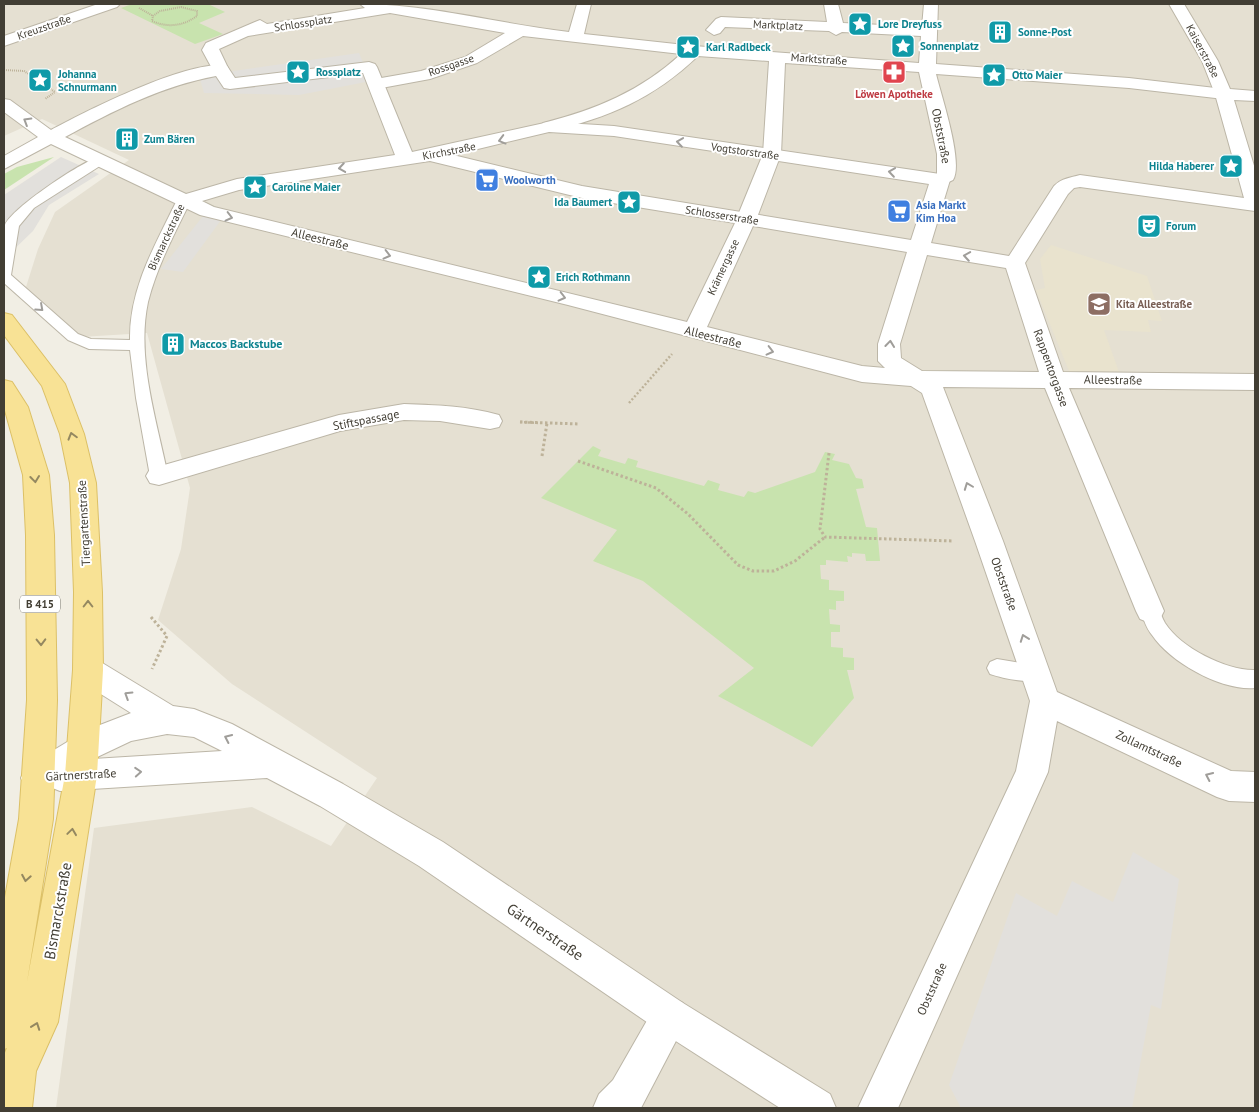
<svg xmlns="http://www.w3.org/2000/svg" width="1259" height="1112" font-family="'PT Sans',sans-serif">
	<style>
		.residential { fill: #e5e0d2 }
		.education { fill: #e9e3ce }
		.green { fill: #c8e3ae }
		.parking { fill: #e2e0dc }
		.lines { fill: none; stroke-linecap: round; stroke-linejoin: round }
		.service-casing { stroke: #bcb6a7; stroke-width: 2 }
		.pedestrian-casing { stroke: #bcb6a7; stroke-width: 2 }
		.minor-casing { stroke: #bcb6a7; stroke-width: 2 }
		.tertiary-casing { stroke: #bcb6a7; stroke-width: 2 }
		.primary-casing { stroke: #dcc066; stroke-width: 2 }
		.path-far2 { stroke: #bdb299; stroke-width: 2; stroke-dasharray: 1 1; stroke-linecap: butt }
		.path-far1 { stroke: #bdb299; stroke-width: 2.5; stroke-dasharray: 2 2; stroke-linecap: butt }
		.path { stroke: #bdb299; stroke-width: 3; stroke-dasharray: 2.5 2.5; stroke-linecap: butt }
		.service { fill: #fff; fill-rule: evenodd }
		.pedestrian { fill: #fff; fill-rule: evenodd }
		.minor { fill: #fff; fill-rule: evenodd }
		.tertiary { fill: #fff; fill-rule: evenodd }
		.primary { fill: #f8e295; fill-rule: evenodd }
		.oneway { stroke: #a09e9a }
		.oneway2 { stroke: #948860 }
		.labels { text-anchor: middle; stroke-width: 4; stroke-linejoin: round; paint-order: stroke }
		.far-street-label { font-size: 11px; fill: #423e34; stroke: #fff }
		.far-culture-label { font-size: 11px; font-weight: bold; fill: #0d838f; stroke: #fff; text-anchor: start }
		.far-health-label { font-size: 11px; font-weight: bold; fill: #be3a42; stroke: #fff }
		.far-shop-label { font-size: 11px; font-weight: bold; fill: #366cbe; stroke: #fff; text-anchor: start }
		.far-education-label { font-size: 11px; font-weight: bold; fill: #785e54; stroke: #fff; text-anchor: start }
		.shield { fill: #fff; stroke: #7b7871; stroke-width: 1 }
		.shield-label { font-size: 11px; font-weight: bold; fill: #423e34 }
		.street-label { font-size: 12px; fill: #423e34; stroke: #fff }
		.culture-label { font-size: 12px; font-weight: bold; fill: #0d838f; stroke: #fff; text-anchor: start }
		.near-street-label { font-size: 15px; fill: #423e34; stroke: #fff }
	</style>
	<rect width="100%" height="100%" fill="#f1eee4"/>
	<path class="residential" d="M4,4H1255V1108H56L94,828L252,807L331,846L377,778L232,684L158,620L181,549L190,488L147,333L80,337L26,287L38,249L55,212L129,160L42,119L4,136Z"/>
	<path class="education" d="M1051,245L1147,276L1162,321L1148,320L1151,332L1104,330L1119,372L1069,371L1036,290L1045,288L1040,259Z"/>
	<g class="green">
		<path d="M132,4H208L225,12L199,23L223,34L195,44L121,8Z"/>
		<path d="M54,157L4,190V174L17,167Z"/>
		<path d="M593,446L601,450L598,456L625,464L628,458L638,461L636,467L704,486L708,480L720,484L718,490L744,497L748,491L755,493L815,472L825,452L835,454L832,460L849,464L856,478L862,479L864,488L856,489L866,527L877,528L880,561H866L865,554L852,553V557L847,556L848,562L826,560V565H820L821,579L829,580V590L844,591V601H836V610L829,609L830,624L840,625V632H831V647L843,648V657L854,658V670H847L854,698L812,747L718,696L754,668L643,581L593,561L617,530L541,498Z"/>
	</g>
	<g class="parking">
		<path d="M359,53L371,81L299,95L204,93L199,76Z"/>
		<path d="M61,157L99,174L49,205L33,231L4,259V195Z"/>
		<path d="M207,211L224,216L183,272L161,269Z"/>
		<path d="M1133,852L1179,879L1161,1009L1151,1005L1132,1108H961L949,1085L1016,893L1057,916L1072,881L1113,902Z"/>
	</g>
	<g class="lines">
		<g class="service-casing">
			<g id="service">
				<path d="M99,157L105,161L103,164L34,208L19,226L11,275L78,334L91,339L130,340C129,289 155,245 177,200L179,197H189L191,200C175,233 157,266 148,302C136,358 157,421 168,476L165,480L159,482L153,480L150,476L136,398L130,350L89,349L68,340L4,283C4,269 0,238 5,225C12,208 81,162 99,157Z"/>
				<path d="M1150,603L1157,605C1160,611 1162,618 1165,623C1181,648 1227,671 1255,670V688C1222,691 1171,663 1152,635C1146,628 1144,619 1140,611L1143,605Z"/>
				<path d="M997,659L1044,667L1047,673L1044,679C1030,684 1005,679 990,674L987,668L990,662Z"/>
			</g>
		</g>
		<g class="pedestrian-casing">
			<g id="pedestrian">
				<path d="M98,4H120L117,7L4,46V36Z"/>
				<path d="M360,4C429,4 499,24 569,32L577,4H591L584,34L694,46L919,63L921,36L842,32L836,35L829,31L725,27L720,33L714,35L706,30L716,19L721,17L827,22L824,4H838L843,23L922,27L924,4H938L936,64L1129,78L1224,89L1230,90L1233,94L1230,98L1224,99L1129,88L936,74C941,95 964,163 953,180L940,186L933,184L930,180L937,174V154L919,72L785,63L781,154L756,220L753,224L746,226L739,224L736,220L763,154L769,61L698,56C653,99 609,117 549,132L543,131L540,127L543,123C595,110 641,91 681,54L523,36L477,63L430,79L376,89L370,88L368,84L370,80L421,71L465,57L505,33L390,13L248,36L219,49L229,70L227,74H215L202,50L206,43L255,22L260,20L267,24L365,8Z"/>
			</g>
		</g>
		<g class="minor-casing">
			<g id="minor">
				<path d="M1169,4H1184L1218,61L1230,89L1255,91V101L1234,100L1255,169V211L1080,187L1074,188L1068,194L1025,263L1063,372L1255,374V390L1069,388L1164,611L1160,619L1150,623L1140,619L1136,611L1045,388L943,387L1003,541L1057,692L1231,771L1255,772V802L1229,801L1217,797L1057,721L1048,772L898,1108H858L1016,771L1030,701L975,541L922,393L911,386L862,382L568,305L200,215L51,144L4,169V156L38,137L4,112V99L10,100L51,130C86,111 191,58 227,66L235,78L369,62L375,64L377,67L412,152L549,122L614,126L940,174L947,176L950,180L931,243L1009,256L1054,186C1062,178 1070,178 1080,175L1244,198L1215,94L1202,61ZM363,73L395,155L237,179L186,194L65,137C113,111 162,86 216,76L224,88L230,89ZM549,132L614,136L929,184L911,240L582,186L453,155ZM430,161L582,198L735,223L687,322L214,207L202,201L239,190ZM753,226L907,252L878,344V361L885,368L862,366L707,327ZM927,255L1006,268L1039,372L922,371L901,358L900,344Z"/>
				<path d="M404,404C436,405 468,406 499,415L502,421L499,427L490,429L440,421L404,420L340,431L159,485L150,483L146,476L150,469L339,415Z"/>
				<path d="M670,997L683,1003L689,1016L641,1108H593L599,1094L613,1080L657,1003Z"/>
			</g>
		</g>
		<g class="tertiary-casing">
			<path id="tertiary" d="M88,657L99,661L173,706L194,709L232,724L343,784L443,842L683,1003L830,1094L836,1108H780L657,1029L419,866L320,806L267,778L60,791L50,787L37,793L26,789L21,778L26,767L87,730L131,713L77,679L73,670L77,661ZM167,734L194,737L222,751L93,759L131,741Z"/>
		</g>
		<g class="primary-casing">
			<path id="primary" d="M4,313L12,315L65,384L84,434L96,483L102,592L103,670L97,775L58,1022L36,1071L32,1108H4V1055L7,1048L4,1049V903L19,819L27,700L26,535L23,475L4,407V380L12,382L28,407L49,475L54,535L57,700L53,819L27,982L65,775L73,670L74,592L70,483L60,434L42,386L4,335Z"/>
		</g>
		<g class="path-far2">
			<path d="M181,7L197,11V16C183,26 168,28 152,21L153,16L160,11Z"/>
			<path d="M139,8L153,16"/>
			<path d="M4,70L24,71L55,92L45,99"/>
		</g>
		<g class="path-far1">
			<path d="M629,403L672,354"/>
			<path d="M520,422L540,423"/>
		</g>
		<g class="path">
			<path d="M520,422L579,424"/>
			<path d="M829,453L820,529L825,537L953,541"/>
			<path d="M542,456L547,423"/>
			<path d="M578,461L656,488L688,514L738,565L753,571H774L795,561L825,537"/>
			<path d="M151,617L167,636L152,669"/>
		</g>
		<use href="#service" class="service"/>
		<use href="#pedestrian" class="pedestrian"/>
		<use href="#minor" class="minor"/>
		<use href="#tertiary" class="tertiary"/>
		<use href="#primary" class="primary"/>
	</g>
	<defs><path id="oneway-chevron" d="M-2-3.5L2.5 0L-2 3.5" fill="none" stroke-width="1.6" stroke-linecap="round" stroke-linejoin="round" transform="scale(1.25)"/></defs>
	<g class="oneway">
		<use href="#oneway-chevron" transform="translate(27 121) rotate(-149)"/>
		<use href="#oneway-chevron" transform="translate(502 140) rotate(165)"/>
		<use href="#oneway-chevron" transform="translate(680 142) rotate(-172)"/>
		<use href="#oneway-chevron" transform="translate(342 168) rotate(171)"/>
		<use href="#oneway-chevron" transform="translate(892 172) rotate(-172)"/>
		<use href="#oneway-chevron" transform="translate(229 217) rotate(14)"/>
		<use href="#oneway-chevron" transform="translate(387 255) rotate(14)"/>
		<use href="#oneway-chevron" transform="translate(967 256) rotate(-171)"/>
		<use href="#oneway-chevron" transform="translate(562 297) rotate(14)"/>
		<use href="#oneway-chevron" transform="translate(40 308) rotate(42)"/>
		<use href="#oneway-chevron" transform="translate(890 344) rotate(-84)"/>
		<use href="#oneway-chevron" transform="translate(770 351) rotate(14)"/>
		<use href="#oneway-chevron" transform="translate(968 486) rotate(-111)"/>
		<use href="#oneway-chevron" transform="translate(1024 638) rotate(-110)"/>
		<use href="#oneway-chevron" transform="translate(128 695) rotate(-148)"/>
		<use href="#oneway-chevron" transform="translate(228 738) rotate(-155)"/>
		<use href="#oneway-chevron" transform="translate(138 772) rotate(-4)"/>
		<use href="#oneway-chevron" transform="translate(1209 776) rotate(-155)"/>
	</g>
	<g class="oneway2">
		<use href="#oneway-chevron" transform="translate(72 436) rotate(-106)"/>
		<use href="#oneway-chevron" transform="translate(35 479) rotate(83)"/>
		<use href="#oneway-chevron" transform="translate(88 604) rotate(-90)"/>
		<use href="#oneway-chevron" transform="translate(41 642) rotate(89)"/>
		<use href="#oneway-chevron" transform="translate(72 832) rotate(-82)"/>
		<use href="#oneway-chevron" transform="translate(26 878) rotate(100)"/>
		<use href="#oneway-chevron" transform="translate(36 1026) rotate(-70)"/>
	</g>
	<defs>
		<g id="sight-square" transform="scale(1.25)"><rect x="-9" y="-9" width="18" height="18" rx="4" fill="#0f9aa8" stroke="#fff"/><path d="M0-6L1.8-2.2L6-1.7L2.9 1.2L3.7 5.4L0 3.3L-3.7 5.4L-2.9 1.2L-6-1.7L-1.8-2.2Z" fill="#fff"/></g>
		<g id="building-square" transform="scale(1.25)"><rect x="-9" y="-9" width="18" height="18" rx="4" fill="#0f9aa8" stroke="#fff"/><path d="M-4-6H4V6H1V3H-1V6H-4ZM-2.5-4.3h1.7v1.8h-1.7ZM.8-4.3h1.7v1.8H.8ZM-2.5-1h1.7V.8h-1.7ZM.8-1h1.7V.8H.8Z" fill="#fff"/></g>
		<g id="pharmacy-square" transform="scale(1.25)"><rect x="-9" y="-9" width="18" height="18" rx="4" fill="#e0444e" stroke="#fff"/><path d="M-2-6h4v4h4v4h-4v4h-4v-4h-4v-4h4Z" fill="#fff"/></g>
		<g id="supermarket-square" transform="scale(1.25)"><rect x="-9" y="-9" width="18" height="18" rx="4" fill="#3f7fe0" stroke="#fff"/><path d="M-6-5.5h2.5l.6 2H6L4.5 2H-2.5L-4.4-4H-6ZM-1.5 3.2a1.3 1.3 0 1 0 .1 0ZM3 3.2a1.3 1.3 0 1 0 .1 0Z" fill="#fff"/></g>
		<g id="theatre-square" transform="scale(1.25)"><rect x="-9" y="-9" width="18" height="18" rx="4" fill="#0f9aa8" stroke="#fff"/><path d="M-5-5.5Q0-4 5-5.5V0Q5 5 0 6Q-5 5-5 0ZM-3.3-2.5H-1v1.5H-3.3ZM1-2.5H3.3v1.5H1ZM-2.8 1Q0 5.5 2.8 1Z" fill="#fff"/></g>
		<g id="school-square" transform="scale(1.25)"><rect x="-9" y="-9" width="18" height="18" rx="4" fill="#8d6e63" stroke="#fff"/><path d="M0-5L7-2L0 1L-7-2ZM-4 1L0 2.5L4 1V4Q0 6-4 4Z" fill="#fff"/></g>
	</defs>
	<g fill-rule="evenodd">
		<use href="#sight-square" x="860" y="24"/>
		<use href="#building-square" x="1000" y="32"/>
		<use href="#sight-square" x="903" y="46"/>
		<use href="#sight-square" x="688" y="47"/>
		<use href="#sight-square" x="298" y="72"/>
		<use href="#pharmacy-square" x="894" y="72"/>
		<use href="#sight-square" x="994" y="75"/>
		<use href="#sight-square" x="40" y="80"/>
		<use href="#building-square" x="127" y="139"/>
		<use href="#sight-square" x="1231" y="166"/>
		<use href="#supermarket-square" x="487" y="180"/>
		<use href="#sight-square" x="255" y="187"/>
		<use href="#sight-square" x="629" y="202"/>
		<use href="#supermarket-square" x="899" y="211"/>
		<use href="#theatre-square" x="1149" y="226"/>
		<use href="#sight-square" x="539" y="277"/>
		<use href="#school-square" x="1099" y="304"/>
		<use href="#building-square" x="173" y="344"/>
	</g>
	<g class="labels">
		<g class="far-street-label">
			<text transform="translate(303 23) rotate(-9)" y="4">Schlossplatz</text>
			<text transform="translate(778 25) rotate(3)" y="4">Marktplatz</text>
			<text transform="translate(44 27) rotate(-19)" y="4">Kreuzstraße</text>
			<text transform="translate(1203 51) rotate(62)" y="4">Kaiserstraße</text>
			<text transform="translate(819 59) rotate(4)" y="4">Marktstraße</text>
			<text transform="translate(451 65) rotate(-19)" y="4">Rossgasse</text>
			<text transform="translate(449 151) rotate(-11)" y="4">Kirchstraße</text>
			<text transform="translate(745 151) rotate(8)" y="4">Vogtstorstraße</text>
			<text transform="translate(722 215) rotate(9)" y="4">Schlosserstraße</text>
			<text transform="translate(166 237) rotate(-65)" y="4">Bismarckstraße</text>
			<text transform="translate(723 267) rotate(-65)" y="4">Krämergasse</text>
		</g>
		<g class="far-culture-label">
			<text x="878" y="28">Lore Dreyfuss</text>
			<text x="1018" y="36">Sonne-Post</text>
			<text x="920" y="50">Sonnenplatz</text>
			<text x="706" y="51">Karl Radlbeck</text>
			<text x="316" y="76">Rossplatz</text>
			<text x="58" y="78">Johanna<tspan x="58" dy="13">Schnurmann</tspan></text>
			<text x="1012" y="79">Otto Maier</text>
			<text x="144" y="143">Zum Bären</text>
			<text x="1214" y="170" text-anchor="end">Hilda Haberer</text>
			<text x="272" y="191">Caroline Maier</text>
			<text x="612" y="206" text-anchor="end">Ida Baumert</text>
			<text x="1166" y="230">Forum</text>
			<text x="556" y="281">Erich Rothmann</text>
		</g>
		<g class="far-health-label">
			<text x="894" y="98">Löwen Apotheke</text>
		</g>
		<g class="far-shop-label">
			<text x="504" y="184">Woolworth</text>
			<text x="916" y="209">Asia Markt<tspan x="916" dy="13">Kim Hoa</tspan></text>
		</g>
		<g class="far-education-label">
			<text x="1116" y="308">Kita Alleestraße</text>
		</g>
		<rect class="shield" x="20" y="595.5" width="40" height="17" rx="4"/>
		<g class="shield-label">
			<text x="40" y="608">B 415</text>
		</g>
		<g class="street-label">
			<text transform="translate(941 136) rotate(79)" y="4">Obststraße</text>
			<text transform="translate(320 239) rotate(14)" y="4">Alleestraße</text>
			<text transform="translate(713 337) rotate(14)" y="4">Alleestraße</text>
			<text transform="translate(1051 368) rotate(70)" y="4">Rappentorgasse</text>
			<text transform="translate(1113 380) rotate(1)" y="4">Alleestraße</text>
			<text transform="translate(366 420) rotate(-11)" y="4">Stiftspassage</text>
			<text transform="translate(84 523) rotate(-93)" y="4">Tiergartenstraße</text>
			<text transform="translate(1004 584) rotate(70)" y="4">Obststraße</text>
			<text transform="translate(1149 749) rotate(25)" y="4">Zollamtstraße</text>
			<text transform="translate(81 775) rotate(-3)" y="4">Gärtnerstraße</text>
			<text transform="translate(932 989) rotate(-66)" y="4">Obststraße</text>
		</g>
		<g class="culture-label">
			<text x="190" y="348">Maccos Backstube</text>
		</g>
		<g class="near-street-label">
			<text transform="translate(58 911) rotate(-80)" y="5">Bismarckstraße</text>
			<text transform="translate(545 932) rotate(34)" y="5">Gärtnerstraße</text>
		</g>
	</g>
	<rect width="1259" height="1112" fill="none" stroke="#423e34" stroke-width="10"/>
</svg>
